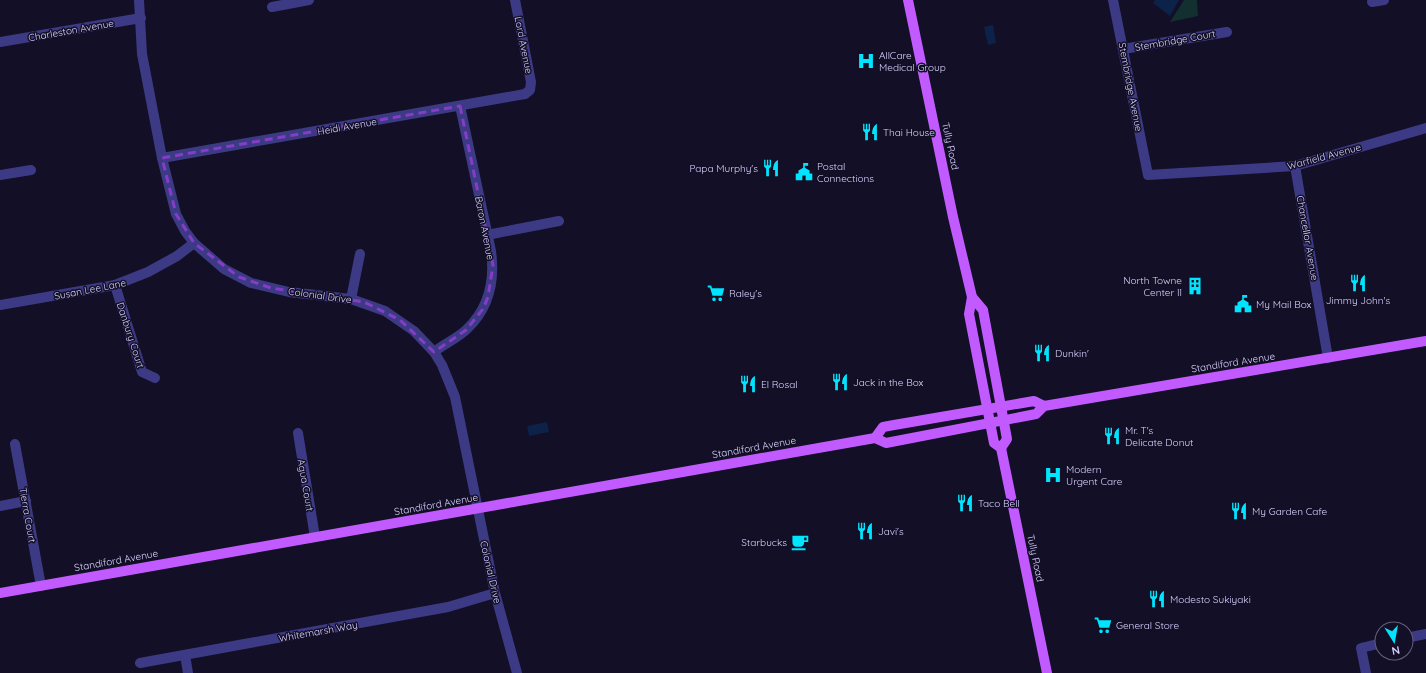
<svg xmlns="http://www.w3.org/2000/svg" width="1426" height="673" font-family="Quicksand,sans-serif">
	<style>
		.green { fill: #12302f }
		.water { fill: #0c2248 }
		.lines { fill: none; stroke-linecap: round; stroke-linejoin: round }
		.minor { stroke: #3d3a85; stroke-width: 10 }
		.major { stroke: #c25bff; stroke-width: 10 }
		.marked { fill: none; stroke: #843dc5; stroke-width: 3; stroke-dasharray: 8 5; stroke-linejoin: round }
		.labels { text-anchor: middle; stroke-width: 3; stroke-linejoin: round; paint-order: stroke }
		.street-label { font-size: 10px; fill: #d9d4ff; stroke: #130f26 }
		.poi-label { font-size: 10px; fill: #d9d4ff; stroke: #130f26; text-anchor: start }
	</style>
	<rect width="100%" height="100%" fill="#130f26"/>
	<path class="green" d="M1184,0H1197L1198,16L1170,22Z"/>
	<g class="water">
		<path d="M1155,0H1179L1170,16L1153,3Z"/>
		<path d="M993,25L996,43L988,45L984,27Z"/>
		<path d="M547,422L549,432L529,436L527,426Z"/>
	</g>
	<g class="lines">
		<g class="minor">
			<path d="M139,0L142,54L162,158L176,214L185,231L194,243L224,269L251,283L289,292L351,299L385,311L414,331L434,352L442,365L455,397L495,593L517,673"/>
			<path d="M1113,0L1148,175L1295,166L1426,128"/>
			<path d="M1372,2L1384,0"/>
			<path d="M272,7L309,0"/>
			<path d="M0,42L141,18"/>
			<path d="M1123,49L1227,32"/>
			<path d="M162,158L525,94L530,90L531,82L515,0"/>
			<path d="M1295,166L1328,358"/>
			<path d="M0,175L31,170"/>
			<path d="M487,235L559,221"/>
			<path d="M115,285L142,372L155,378"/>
			<path d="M351,299L360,254"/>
			<path d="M0,305L115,285L148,272L177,256L194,243"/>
			<path d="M434,352C444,344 458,338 467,329C489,308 495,280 491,251L460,106"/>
			<path d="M298,433L315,537"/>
			<path d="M15,444L41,586"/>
			<path d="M0,506L26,501"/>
			<path d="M1406,638L1426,634"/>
			<path d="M185,655L188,673"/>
			<path d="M140,663L448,607L495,593"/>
			<path d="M1366,673L1361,648L1382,643"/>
		</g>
		<g class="major">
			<path d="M908,0L953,217L972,297L969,314L994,443L1001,448L1047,673"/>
			<path d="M972,297L983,310L1007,439L1001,448"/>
			<path d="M875,438L883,427L894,425L1034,401L1044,406"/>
			<path d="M0,593L875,438L886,443L1036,414L1044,406L1426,341"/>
		</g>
	</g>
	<path class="marked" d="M460,106L493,265L488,297L483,309L466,330L434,352L400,320L364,302L271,288L239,277L194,243L176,214L162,158Z"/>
	<defs>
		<g id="hospital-bare" transform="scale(1.38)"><path d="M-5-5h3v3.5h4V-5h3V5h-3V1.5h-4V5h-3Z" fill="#00e5ff" stroke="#130f26" stroke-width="2.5" paint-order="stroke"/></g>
		<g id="restaurant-bare" transform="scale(1.38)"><path d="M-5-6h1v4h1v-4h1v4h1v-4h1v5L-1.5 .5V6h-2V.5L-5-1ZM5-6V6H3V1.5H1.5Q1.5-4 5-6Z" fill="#00e5ff" stroke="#130f26" stroke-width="2.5" paint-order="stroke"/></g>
		<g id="civic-bare" transform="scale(1.38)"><path d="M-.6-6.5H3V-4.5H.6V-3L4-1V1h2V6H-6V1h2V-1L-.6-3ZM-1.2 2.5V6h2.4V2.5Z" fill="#00e5ff" stroke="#130f26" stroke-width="2.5" paint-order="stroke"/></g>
		<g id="building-bare" transform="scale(1.38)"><path d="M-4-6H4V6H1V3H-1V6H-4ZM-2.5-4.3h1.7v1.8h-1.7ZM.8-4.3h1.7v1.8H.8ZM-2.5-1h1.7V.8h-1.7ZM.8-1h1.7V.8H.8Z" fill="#00e5ff" stroke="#130f26" stroke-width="2.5" paint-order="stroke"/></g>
		<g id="supermarket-bare" transform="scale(1.38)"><path d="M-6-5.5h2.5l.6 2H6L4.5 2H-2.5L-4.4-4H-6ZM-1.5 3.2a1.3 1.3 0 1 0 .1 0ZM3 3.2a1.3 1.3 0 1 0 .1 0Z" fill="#00e5ff" stroke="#130f26" stroke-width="2.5" paint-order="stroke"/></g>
		<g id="cafe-bare" transform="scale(1.38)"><path d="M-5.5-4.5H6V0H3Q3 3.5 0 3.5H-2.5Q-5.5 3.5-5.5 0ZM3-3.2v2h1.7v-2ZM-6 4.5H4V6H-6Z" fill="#00e5ff" stroke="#130f26" stroke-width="2.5" paint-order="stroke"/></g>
	</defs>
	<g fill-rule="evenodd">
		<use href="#hospital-bare" x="866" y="61"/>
		<use href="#restaurant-bare" x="870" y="132"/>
		<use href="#restaurant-bare" x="771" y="168"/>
		<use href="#civic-bare" x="804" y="172"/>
		<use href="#restaurant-bare" x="1358" y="283"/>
		<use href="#building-bare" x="1195" y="286"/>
		<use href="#supermarket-bare" x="716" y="293"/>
		<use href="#civic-bare" x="1243" y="304"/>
		<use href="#restaurant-bare" x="1042" y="353"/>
		<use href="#restaurant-bare" x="840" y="382"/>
		<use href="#restaurant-bare" x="748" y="384"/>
		<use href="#restaurant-bare" x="1112" y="436"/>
		<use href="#hospital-bare" x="1053" y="475"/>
		<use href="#restaurant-bare" x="965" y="503"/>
		<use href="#restaurant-bare" x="1239" y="511"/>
		<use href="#restaurant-bare" x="865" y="531"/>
		<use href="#cafe-bare" x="800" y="542"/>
		<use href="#restaurant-bare" x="1157" y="599"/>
		<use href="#supermarket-bare" x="1103" y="625"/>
	</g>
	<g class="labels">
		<g class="street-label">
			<text transform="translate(71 30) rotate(-10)" y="4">Charleston Avenue</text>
			<text transform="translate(1175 40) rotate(-10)" y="4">Stembridge Court</text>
			<text transform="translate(524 45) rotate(79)" y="4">Lord Avenue</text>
			<text transform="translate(1131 87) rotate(79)" y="4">Stembridge Avenue</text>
			<text transform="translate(347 126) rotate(-10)" y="4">Heidi Avenue</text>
			<text transform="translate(951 146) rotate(78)" y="4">Tully Road</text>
			<text transform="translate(1324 156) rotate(-15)" y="4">Warfield Avenue</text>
			<text transform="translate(485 228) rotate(79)" y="4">Baron Avenue</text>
			<text transform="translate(1308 238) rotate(80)" y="4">Chancellor Avenue</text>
			<text transform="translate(90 289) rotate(-11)" y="4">Susan Lee Lane</text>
			<text transform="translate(320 295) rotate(8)" y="4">Colonial Drive</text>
			<text transform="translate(131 335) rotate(72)" y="4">Danbury Court</text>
			<text transform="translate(1233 362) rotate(-9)" y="4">Standiford Avenue</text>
			<text transform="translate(754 447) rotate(-10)" y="4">Standiford Avenue</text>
			<text transform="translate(306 485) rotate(80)" y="4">Agua Court</text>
			<text transform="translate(436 504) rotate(-10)" y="4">Standiford Avenue</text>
			<text transform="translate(28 515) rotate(80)" y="4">Tierra Court</text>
			<text transform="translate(1036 558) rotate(78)" y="4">Tully Road</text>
			<text transform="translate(116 560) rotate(-10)" y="4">Standiford Avenue</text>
			<text transform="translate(491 572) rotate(77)" y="4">Colonial Drive</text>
			<text transform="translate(318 631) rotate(-10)" y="4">Whitemarsh Way</text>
		</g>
		<g class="poi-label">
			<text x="879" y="59">AllCare<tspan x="879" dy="12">Medical Group</tspan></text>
			<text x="883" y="136">Thai House</text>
			<text x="817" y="170">Postal<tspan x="817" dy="12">Connections</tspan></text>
			<text x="758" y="172" text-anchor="end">Papa Murphy's</text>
			<text x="1182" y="284" text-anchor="end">North Towne<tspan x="1182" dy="12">Center II</tspan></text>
			<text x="729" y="297">Raley's</text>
			<text x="1358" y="304" text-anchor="middle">Jimmy John's</text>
			<text x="1256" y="308">My Mail Box</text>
			<text x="1055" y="357">Dunkin'</text>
			<text x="853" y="386">Jack in the Box</text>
			<text x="761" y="388">El Rosal</text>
			<text x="1125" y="434">Mr. T's<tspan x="1125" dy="12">Delicate Donut</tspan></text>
			<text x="1066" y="473">Modern<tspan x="1066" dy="12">Urgent Care</tspan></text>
			<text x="978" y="507">Taco Bell</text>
			<text x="1252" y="515">My Garden Cafe</text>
			<text x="878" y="535">Javi's</text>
			<text x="787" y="546" text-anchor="end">Starbucks</text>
			<text x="1170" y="603">Modesto Sukiyaki</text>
			<text x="1116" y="629">General Store</text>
		</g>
	</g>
	<g transform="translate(1394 641) rotate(169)"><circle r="19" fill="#130f26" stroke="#625e7d"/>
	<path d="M0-3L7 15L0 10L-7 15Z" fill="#00e5ff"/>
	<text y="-6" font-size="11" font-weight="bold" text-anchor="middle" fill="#d9d4ff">N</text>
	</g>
</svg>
